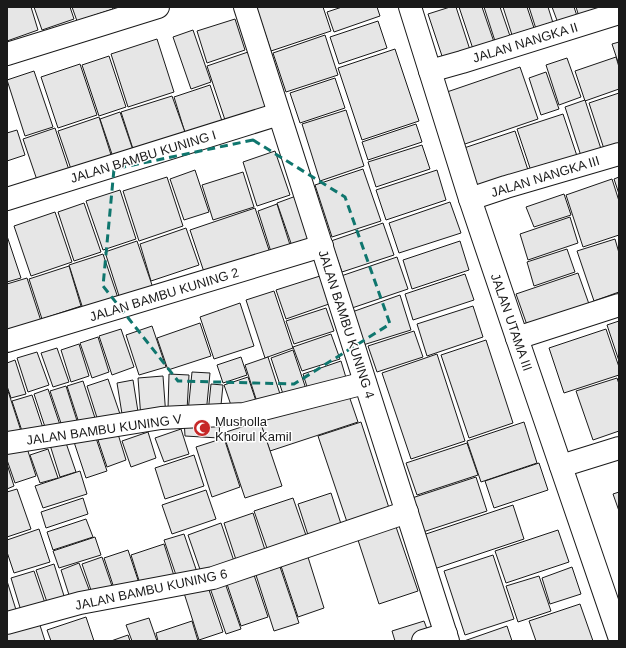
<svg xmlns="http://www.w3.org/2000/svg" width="626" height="648" font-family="Helvetica,sans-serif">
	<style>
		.building { fill: #e6e6e6; stroke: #1a1a1a }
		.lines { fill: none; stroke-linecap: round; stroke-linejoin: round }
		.minor-casing { stroke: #1a1a1a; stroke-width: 24 }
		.minor { stroke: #fff; stroke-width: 22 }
		.marked { fill: none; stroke: #0f766e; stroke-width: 3; stroke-dasharray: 8 5; stroke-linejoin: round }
		.labels { text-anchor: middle; stroke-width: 3; stroke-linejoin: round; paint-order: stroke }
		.street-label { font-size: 13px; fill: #1a1a1a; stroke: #fff }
		.poi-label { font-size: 13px; fill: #1a1a1a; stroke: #fff; text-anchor: start }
	</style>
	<rect width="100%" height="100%" fill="#fff"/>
	<g class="building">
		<path d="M7,7H31L38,30L7,41Z"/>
		<path d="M34,7H70L74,19L42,30Z"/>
		<path d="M72,7H112L113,9L77,21Z"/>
		<path d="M256,7H323L331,31L271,51Z"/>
		<path d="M342,7H377L380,16L334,32L327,12Z"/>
		<path d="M450,7H456L471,53L444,62L428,14Z"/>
		<path d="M459,7H482L495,45L474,52Z"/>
		<path d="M484,7H500L510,36L495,41Z"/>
		<path d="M503,7H527L534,28L512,35Z"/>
		<path d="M529,7H548L554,26L537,32Z"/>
		<path d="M552,7H574L577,16L558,23Z"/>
		<path d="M576,7H619L580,20Z"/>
		<path d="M235,19L245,50L207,63L197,31Z"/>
		<path d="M378,21L387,48L339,64L330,37Z"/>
		<path d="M193,30L211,82L191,89L173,37Z"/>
		<path d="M325,35L338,75L286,92L273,53Z"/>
		<path d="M157,39L174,92L128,107L111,54Z"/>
		<path d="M619,42V65L612,44Z"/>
		<path d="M395,49L419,121L362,140L338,68Z"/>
		<path d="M251,51L271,111L227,126L207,66Z"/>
		<path d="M109,56L126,107L99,116L82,65Z"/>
		<path d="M616,57L619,67V89L585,101L575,71Z"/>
		<path d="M567,58L581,97L559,105L546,65Z"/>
		<path d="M80,64L97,115L58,128L41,77Z"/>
		<path d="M520,67L538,119L462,145L444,93Z"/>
		<path d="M34,71L53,127L25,136L7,80Z"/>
		<path d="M546,72L559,109L541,115L529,78Z"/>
		<path d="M335,78L345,108L300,123L290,93Z"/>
		<path d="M210,85L224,127L187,139L174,97Z"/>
		<path d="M619,93V148L605,152L589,103Z"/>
		<path d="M172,96L186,135L134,152L121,112Z"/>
		<path d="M585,100L603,155L583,162L565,107Z"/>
		<path d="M346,110L364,166L320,181L302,124Z"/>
		<path d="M120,112L135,156L115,163L100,119Z"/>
		<path d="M563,114L577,156L531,171L517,129Z"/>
		<path d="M99,117L113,161L73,175L58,131Z"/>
		<path d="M416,124L422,142L368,160L362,142Z"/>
		<path d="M55,128L70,173L38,183L23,139Z"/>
		<path d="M17,130L25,155L7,161V133Z"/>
		<path d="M515,131L530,176L479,192L464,148Z"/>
		<path d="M422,145L430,169L376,187L368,162Z"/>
		<path d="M275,151L290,195L257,206L243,162Z"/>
		<path d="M363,169L381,221L332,237L315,185Z"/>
		<path d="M195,170L209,212L184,220L170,179Z"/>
		<path d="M437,170L446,200L386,220L376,190Z"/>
		<path d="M243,172L254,207L213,220L202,185Z"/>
		<path d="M167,177L183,226L139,241L123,191Z"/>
		<path d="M619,177V194L614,179Z"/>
		<path d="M612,179L619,201V235L583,247L566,195Z"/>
		<path d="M120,190L136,239L103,250L86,201Z"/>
		<path d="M564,194L571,215L534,227L526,207Z"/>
		<path d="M296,196L312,243L293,249L277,203Z"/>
		<path d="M450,202L461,233L399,253L389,223Z"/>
		<path d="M84,203L101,252L74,261L58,212Z"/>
		<path d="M277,204L291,248L272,255L258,211Z"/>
		<path d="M255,208L270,253L205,275L190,230Z"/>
		<path d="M55,212L72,262L31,276L14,226Z"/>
		<path d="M570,217L578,243L528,260L520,234Z"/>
		<path d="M383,223L394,255L342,272L331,241Z"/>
		<path d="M186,228L199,265L151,281L140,244Z"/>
		<path d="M7,236L21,278L7,282Z"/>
		<path d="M615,239L619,253V292L594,301L577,251Z"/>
		<path d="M137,241L153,288L120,299L105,252Z"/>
		<path d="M460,241L469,270L412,289L403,260Z"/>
		<path d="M567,249L575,272L534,286L527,262Z"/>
		<path d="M103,254L118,298L83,309L69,265Z"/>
		<path d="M397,257L408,289L352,308L341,276Z"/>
		<path d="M69,266L81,306L42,319L29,279Z"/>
		<path d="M578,273L589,304L527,325L516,294Z"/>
		<path d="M465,274L474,300L413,320L405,294Z"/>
		<path d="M320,276L329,304L286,319L276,290Z"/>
		<path d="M27,278L41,321L7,333V284Z"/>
		<path d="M274,291L293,348L265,358L246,300Z"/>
		<path d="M400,295L411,330L363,345L352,312Z"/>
		<path d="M240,303L254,346L214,359L200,317Z"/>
		<path d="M473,306L483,337L427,356L417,324Z"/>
		<path d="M326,308L334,331L294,344L286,321Z"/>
		<path d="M619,321V361L607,325Z"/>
		<path d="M200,323L211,356L168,370L157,338Z"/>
		<path d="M152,326L166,367L139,375L126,335Z"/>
		<path d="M121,329L134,367L112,375L99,336Z"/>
		<path d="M606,329L619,367V375L564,393L549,348Z"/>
		<path d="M414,331L423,357L377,372L368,346Z"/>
		<path d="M331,334L340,359L302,371L293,347Z"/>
		<path d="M98,337L109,372L92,378L80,343Z"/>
		<path d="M486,340L513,423L469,438L441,355Z"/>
		<path d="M79,344L89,376L71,382L61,350Z"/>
		<path d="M57,348L69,382L53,387L41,353Z"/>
		<path d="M293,350L306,389L284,397L271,358Z"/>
		<path d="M37,352L49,385L28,392L17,358Z"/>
		<path d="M437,354L465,441L411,459L382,373Z"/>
		<path d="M241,357L247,375L223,383L217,365Z"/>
		<path d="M268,357L281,397L258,405L245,365Z"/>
		<path d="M15,360L26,394L11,398L7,386V363Z"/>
		<path d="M341,361L347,381L309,393L303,374Z"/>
		<path d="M192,372L210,373L206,414L188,412Z"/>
		<path d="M169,374L189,375L187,410L168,409Z"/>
		<path d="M163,376L166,417L141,419L138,378Z"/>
		<path d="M248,377L257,404L233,411L224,385Z"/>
		<path d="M617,378L619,384V431L593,440L576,391Z"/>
		<path d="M108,379L121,417L99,424L87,386Z"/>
		<path d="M133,380L139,418L123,420L117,383Z"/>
		<path d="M83,381L95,418L79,423L67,386Z"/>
		<path d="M211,384L223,385L220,415L208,413Z"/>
		<path d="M66,386L79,427L64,432L50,391Z"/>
		<path d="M48,389L61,428L47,433L34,394Z"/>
		<path d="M347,390L358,422L270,451L259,419Z"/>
		<path d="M7,391H8L22,434H7Z"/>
		<path d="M32,395L44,431L24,437L12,401Z"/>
		<path d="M184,419H220L219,438L185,436Z"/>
		<path d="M260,421L282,486L245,498L223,433Z"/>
		<path d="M361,422L390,511L348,525L318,436Z"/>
		<path d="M524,422L537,463L481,482L467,441Z"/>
		<path d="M181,429L189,454L164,462L155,438Z"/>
		<path d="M148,432L156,458L131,467L122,441Z"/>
		<path d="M118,434L126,460L107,467L98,440Z"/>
		<path d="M95,435L107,471L86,478L74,442Z"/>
		<path d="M224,438L240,487L212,497L196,447Z"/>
		<path d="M65,440L76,472L60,477L50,445Z"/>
		<path d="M467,443L478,475L417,495L406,463Z"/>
		<path d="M26,445L36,476L15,483L7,460V451Z"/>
		<path d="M48,449L58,478L40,483L30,455Z"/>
		<path d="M194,455L204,486L165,499L155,468Z"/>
		<path d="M539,463L548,490L494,508L485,481Z"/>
		<path d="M7,464L14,486L7,489Z"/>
		<path d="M80,471L87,494L43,508L35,486Z"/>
		<path d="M476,477L487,511L423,532L412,498Z"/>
		<path d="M17,489L31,529L7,537V492Z"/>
		<path d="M206,490L216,519L172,534L162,505Z"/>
		<path d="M619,492V511L613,494Z"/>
		<path d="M331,493L342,527L309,538L298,504Z"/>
		<path d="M83,498L88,514L46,528L41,512Z"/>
		<path d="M293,498L308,541L269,554L254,511Z"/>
		<path d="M513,505L524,539L431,570L420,536Z"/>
		<path d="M253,513L267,556L238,566L224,523Z"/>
		<path d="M86,519L93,537L53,550L47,532Z"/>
		<path d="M394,521L418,591L379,604L356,534Z"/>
		<path d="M221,523L236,567L203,578L188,535Z"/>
		<path d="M39,529L50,562L14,573L7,552V540Z"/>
		<path d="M558,530L569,562L506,583L495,551Z"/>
		<path d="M184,534L198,575L178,581L164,540Z"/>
		<path d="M95,537L101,555L59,568L53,551Z"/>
		<path d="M164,544L175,579L142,590L131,555Z"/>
		<path d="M128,550L140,586L116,594L104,558Z"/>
		<path d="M307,554L324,608L298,617L280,563Z"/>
		<path d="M493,555L514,619L465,635L444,571Z"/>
		<path d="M102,557L113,589L93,596L82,564Z"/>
		<path d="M79,563L90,592L70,598L61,570Z"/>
		<path d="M54,564L65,599L48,605L36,570Z"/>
		<path d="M279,564L299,623L274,631L255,572Z"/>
		<path d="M572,567L581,594L550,604L542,578Z"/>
		<path d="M34,571L46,606L22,614L11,578Z"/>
		<path d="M253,572L268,617L241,626L226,581Z"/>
		<path d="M539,576L551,611L518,622L506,586Z"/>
		<path d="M224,580L241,629L226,634L209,585Z"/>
		<path d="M7,581L17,613L7,616Z"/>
		<path d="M207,584L223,632L199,640L184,593Z"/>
		<path d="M580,604L593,641H536L529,621Z"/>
		<path d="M86,617L94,641H51L47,630Z"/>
		<path d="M149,618L157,641H132L126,625Z"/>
		<path d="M38,619L45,641H7V629Z"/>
		<path d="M192,621L198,641H158L156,633Z"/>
		<path d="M424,621L430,637L419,641H395L392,631Z"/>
		<path d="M507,626L512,641H464Z"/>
		<path d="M128,635L130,641H111Z"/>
	</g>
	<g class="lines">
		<g class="minor-casing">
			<g id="minor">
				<path d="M245,7L448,641"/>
				<path d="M410,7L470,199L517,338L619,636"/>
				<path d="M7,54L158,7"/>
				<path d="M430,71L462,62L619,13"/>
				<path d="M7,199L279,114"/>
				<path d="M470,199L506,187L619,154"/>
				<path d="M517,338L619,305"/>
				<path d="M7,341L322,246"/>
				<path d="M7,443L161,418L244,414L365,383"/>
				<path d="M561,466L619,448"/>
				<path d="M7,623L80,603L213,578L407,512"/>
				<path d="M423,641L446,634"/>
			</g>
		</g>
		<use href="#minor" class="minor"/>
	</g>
	<path class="marked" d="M253,140L345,197L390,324L294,384L178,381L103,286L114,169Z"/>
	<defs>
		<g id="mosque-disc" transform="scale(0.9)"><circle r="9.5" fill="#c62828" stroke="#fff"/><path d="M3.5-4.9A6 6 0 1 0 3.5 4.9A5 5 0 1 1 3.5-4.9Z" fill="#fff"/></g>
	</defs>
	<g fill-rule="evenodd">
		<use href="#mosque-disc" x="202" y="428"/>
	</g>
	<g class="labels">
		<g class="street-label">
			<text transform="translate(525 42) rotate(-17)" y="5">JALAN NANGKA II</text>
			<text transform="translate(143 156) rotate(-17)" y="5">JALAN BAMBU KUNING I</text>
			<text transform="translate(545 176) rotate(-17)" y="5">JALAN NANGKA III</text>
			<text transform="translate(164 294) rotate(-17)" y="5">JALAN BAMBU KUNING 2</text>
			<text transform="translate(512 322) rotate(71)" y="5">JALAN UTAMA III</text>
			<text transform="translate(347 324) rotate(72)" y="5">JALAN BAMBU KUNING 4</text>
			<text transform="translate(104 429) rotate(-8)" y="5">JALAN BAMBU KUNING V</text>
			<text transform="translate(151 589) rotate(-12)" y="5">JALAN BAMBU KUNING 6</text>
		</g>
		<g class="poi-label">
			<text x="215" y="426">Musholla<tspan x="215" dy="15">Khoirul Kamil</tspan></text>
		</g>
	</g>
	<rect width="626" height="648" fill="none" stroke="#1a1a1a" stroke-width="16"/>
</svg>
